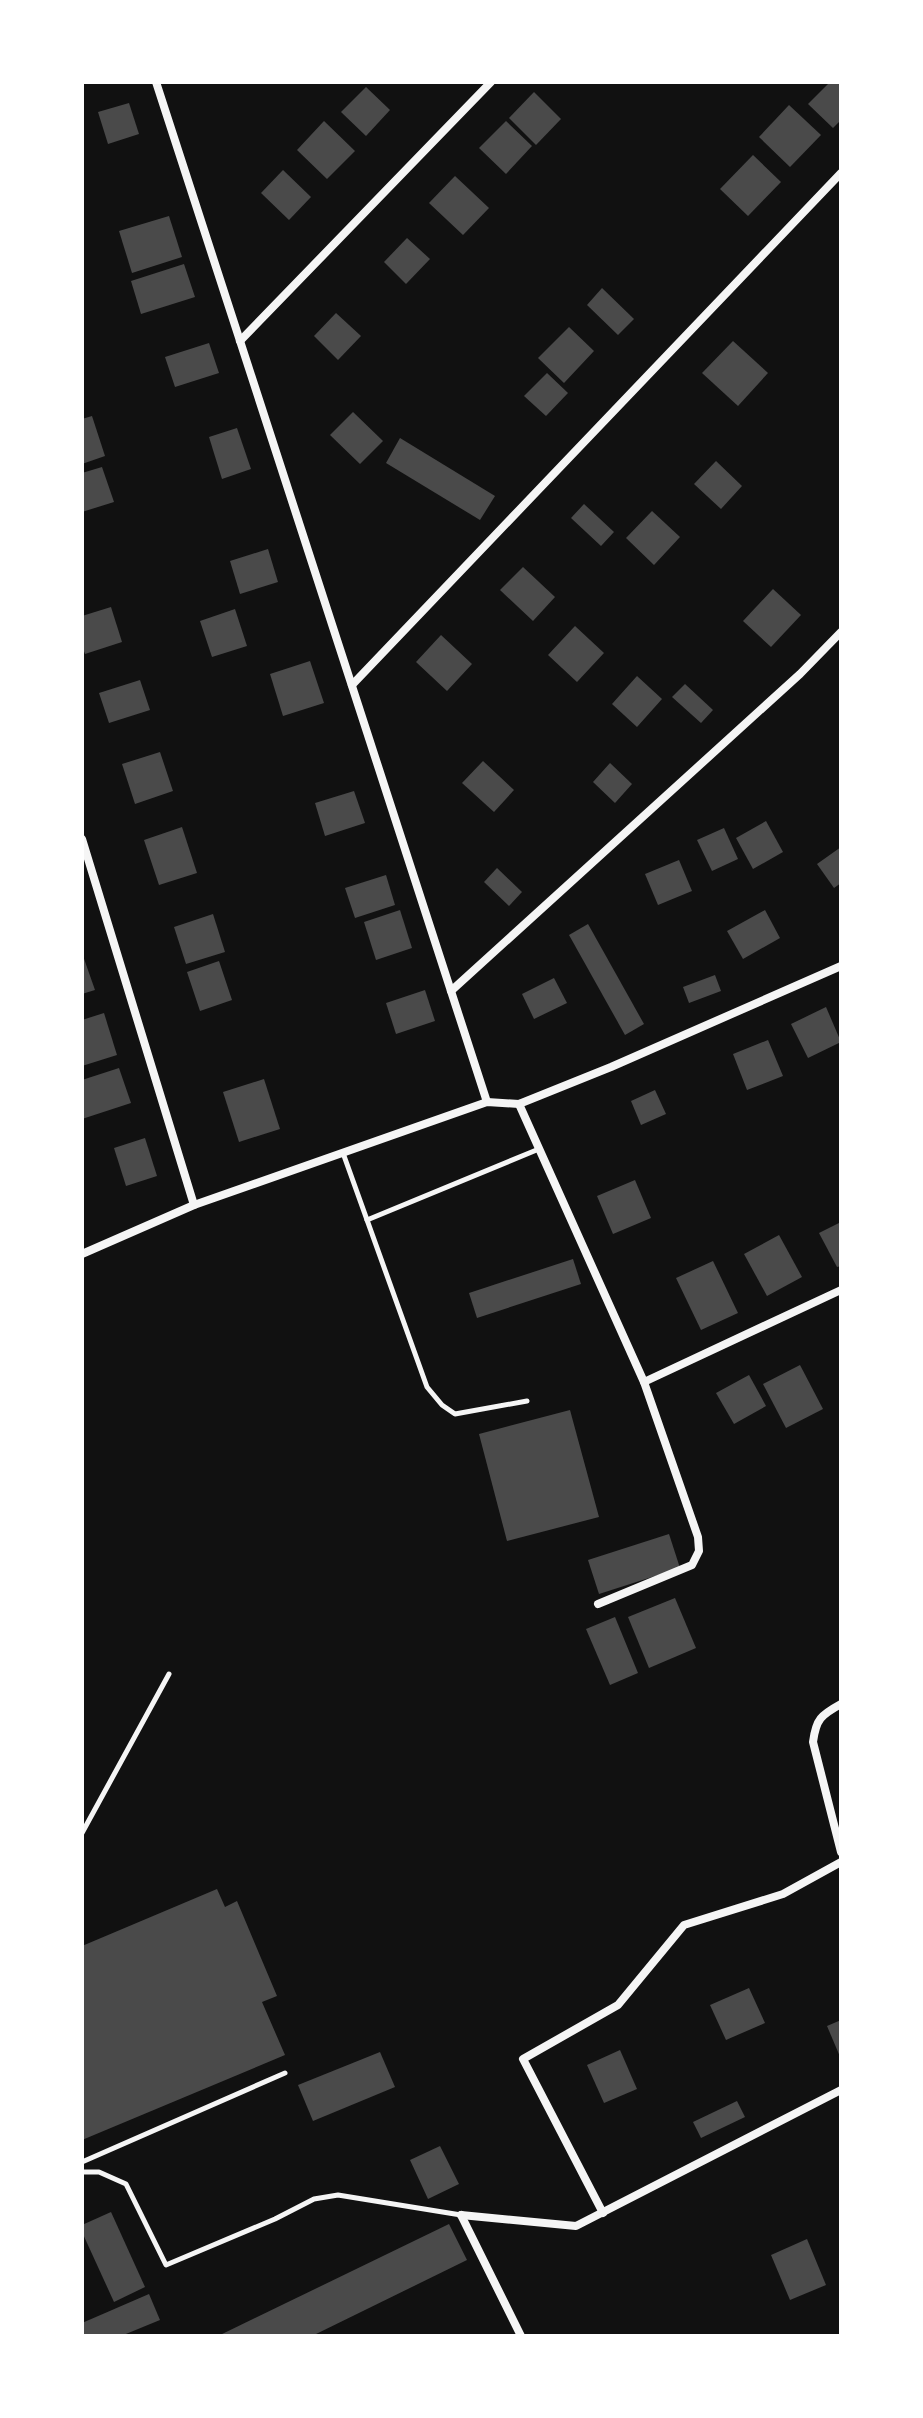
<svg xmlns="http://www.w3.org/2000/svg" width="923" height="2418" font-family="'DM Sans',sans-serif">
	<style>
		.building { fill: #4a4a4a }
		.lines { fill: none; stroke-linecap: round; stroke-linejoin: round }
		.service { stroke: #f5f5f5; stroke-width: 5 }
		.minor { stroke: #f5f5f5; stroke-width: 8 }
	</style>
	<rect width="100%" height="100%" fill="#111"/>
	<g class="building">
		<path d="M830,82H841V120L833,128L808,104Z"/>
		<path d="M366,87L390,110L366,136L341,112Z"/>
		<path d="M534,92L561,119L536,145L509,118Z"/>
		<path d="M129,103L139,134L108,144L98,112Z"/>
		<path d="M789,105L821,135L790,167L759,137Z"/>
		<path d="M324,121L355,151L327,179L297,150Z"/>
		<path d="M506,121L532,146L506,174L479,148Z"/>
		<path d="M753,155L781,182L748,216L720,189Z"/>
		<path d="M283,170L311,197L289,220L261,193Z"/>
		<path d="M455,176L489,208L463,235L429,203Z"/>
		<path d="M169,216L182,257L132,273L119,231Z"/>
		<path d="M407,238L430,259L406,284L384,262Z"/>
		<path d="M184,264L195,297L141,314L131,281Z"/>
		<path d="M602,288L634,319L618,335L587,305Z"/>
		<path d="M336,313L361,336L338,360L314,336Z"/>
		<path d="M569,327L594,351L564,383L538,358Z"/>
		<path d="M733,341L768,373L738,406L702,373Z"/>
		<path d="M209,343L219,373L175,387L165,357Z"/>
		<path d="M547,373L568,393L546,416L524,396Z"/>
		<path d="M353,412L383,441L360,464L330,435Z"/>
		<path d="M92,416L105,456L82,464V419Z"/>
		<path d="M237,428L251,469L222,479L209,437Z"/>
		<path d="M400,438L495,496L480,520L386,463Z"/>
		<path d="M716,461L742,486L721,509L694,484Z"/>
		<path d="M102,467L114,502L82,512V473Z"/>
		<path d="M584,504L614,532L601,546L571,518Z"/>
		<path d="M652,511L680,537L654,565L626,538Z"/>
		<path d="M268,549L278,582L240,594L230,561Z"/>
		<path d="M523,567L555,597L533,621L500,590Z"/>
		<path d="M773,589L801,615L771,647L743,621Z"/>
		<path d="M111,607L122,642L85,654L82,646V616Z"/>
		<path d="M235,609L247,646L212,657L200,621Z"/>
		<path d="M575,626L604,653L577,682L548,655Z"/>
		<path d="M441,635L472,664L447,691L416,662Z"/>
		<path d="M310,661L324,703L283,716L270,674Z"/>
		<path d="M637,676L662,699L637,727L612,704Z"/>
		<path d="M140,680L150,710L109,723L99,693Z"/>
		<path d="M685,684L713,710L701,723L672,697Z"/>
		<path d="M160,752L173,791L135,804L122,764Z"/>
		<path d="M483,761L514,790L494,812L462,783Z"/>
		<path d="M610,763L632,784L615,803L593,782Z"/>
		<path d="M354,791L365,823L325,836L315,803Z"/>
		<path d="M766,821L783,852L753,869L736,838Z"/>
		<path d="M182,827L197,873L159,885L144,840Z"/>
		<path d="M724,828L738,859L712,871L697,840Z"/>
		<path d="M841,847V883L834,888L817,864Z"/>
		<path d="M679,860L692,891L658,905L645,874Z"/>
		<path d="M497,868L522,892L509,906L484,882Z"/>
		<path d="M386,875L395,905L355,918L345,888Z"/>
		<path d="M400,910L412,948L376,960L364,922Z"/>
		<path d="M765,910L780,938L743,959L727,931Z"/>
		<path d="M213,914L225,952L186,964L174,927Z"/>
		<path d="M588,924L644,1024L625,1035L569,935Z"/>
		<path d="M82,953L95,990L82,994Z"/>
		<path d="M219,961L232,1000L200,1011L187,972Z"/>
		<path d="M715,975L721,991L689,1003L683,987Z"/>
		<path d="M554,978L567,1003L534,1019L522,994Z"/>
		<path d="M425,990L435,1021L396,1034L386,1003Z"/>
		<path d="M826,1007L841,1042L808,1058L791,1024Z"/>
		<path d="M104,1013L117,1055L82,1066V1020Z"/>
		<path d="M768,1040L783,1076L747,1090L733,1054Z"/>
		<path d="M119,1068L131,1103L82,1119V1080Z"/>
		<path d="M264,1079L280,1129L239,1142L223,1092Z"/>
		<path d="M655,1090L666,1114L641,1125L631,1101Z"/>
		<path d="M145,1138L157,1176L126,1186L114,1148Z"/>
		<path d="M635,1180L651,1218L613,1234L597,1196Z"/>
		<path d="M841,1222V1266L837,1267L819,1233Z"/>
		<path d="M779,1235L802,1277L767,1296L744,1254Z"/>
		<path d="M573,1259L581,1284L477,1318L469,1293Z"/>
		<path d="M713,1261L738,1313L701,1330L676,1278Z"/>
		<path d="M800,1365L823,1409L786,1428L763,1384Z"/>
		<path d="M749,1375L766,1406L734,1424L716,1393Z"/>
		<path d="M570,1410L599,1517L507,1541L479,1434Z"/>
		<path d="M669,1534L680,1568L599,1594L588,1560Z"/>
		<path d="M675,1598L696,1648L649,1668L628,1617Z"/>
		<path d="M615,1617L638,1673L610,1685L586,1629Z"/>
		<path d="M217,1889L225,1907L237,1901L277,1996L262,2002L285,2055L82,2140V1946Z"/>
		<path d="M749,1988L765,2023L726,2040L710,2005Z"/>
		<path d="M841,2020V2059L827,2026Z"/>
		<path d="M620,2050L637,2089L604,2103L587,2065Z"/>
		<path d="M380,2052L395,2087L313,2121L298,2085Z"/>
		<path d="M737,2101L745,2117L701,2138L693,2122Z"/>
		<path d="M440,2146L459,2184L428,2199L410,2160Z"/>
		<path d="M111,2212L145,2287L114,2302L82,2232V2225Z"/>
		<path d="M449,2224L467,2260L312,2336H218Z"/>
		<path d="M807,2239L826,2285L790,2300L771,2255Z"/>
		<path d="M149,2294L160,2320L121,2336H82V2323Z"/>
	</g>
	<g class="lines">
		<g class="service">
			<path d="M343,1153L427,1387L442,1405L455,1414L527,1401"/>
			<path d="M367,1220L539,1149"/>
			<path d="M82,1833L169,1674"/>
			<path d="M82,2162L285,2073"/>
			<path d="M82,2172H99L126,2184L166,2265L275,2219L314,2199L338,2195L461,2215"/>
		</g>
		<g class="minor">
			<path d="M156,82L487,1102"/>
			<path d="M240,341L491,82"/>
			<path d="M352,685L841,173"/>
			<path d="M82,839L194,1205"/>
			<path d="M451,991L800,674L841,632"/>
			<path d="M519,1104L644,1382L841,1290"/>
			<path d="M82,1254L194,1205L487,1102L519,1104L611,1067L841,966"/>
			<path d="M598,1604L692,1565L699,1551L698,1537L644,1382"/>
			<path d="M841,1704C821,1715 816,1719 813,1742L841,1852"/>
			<path d="M603,2213L523,2059L618,2005L684,1925L783,1894L841,1862"/>
			<path d="M461,2215L576,2226L841,2090"/>
			<path d="M461,2215L521,2336"/>
		</g>
	</g>
	<rect width="923" height="2418" fill="none" stroke="#ffffff" stroke-width="168"/>
</svg>
